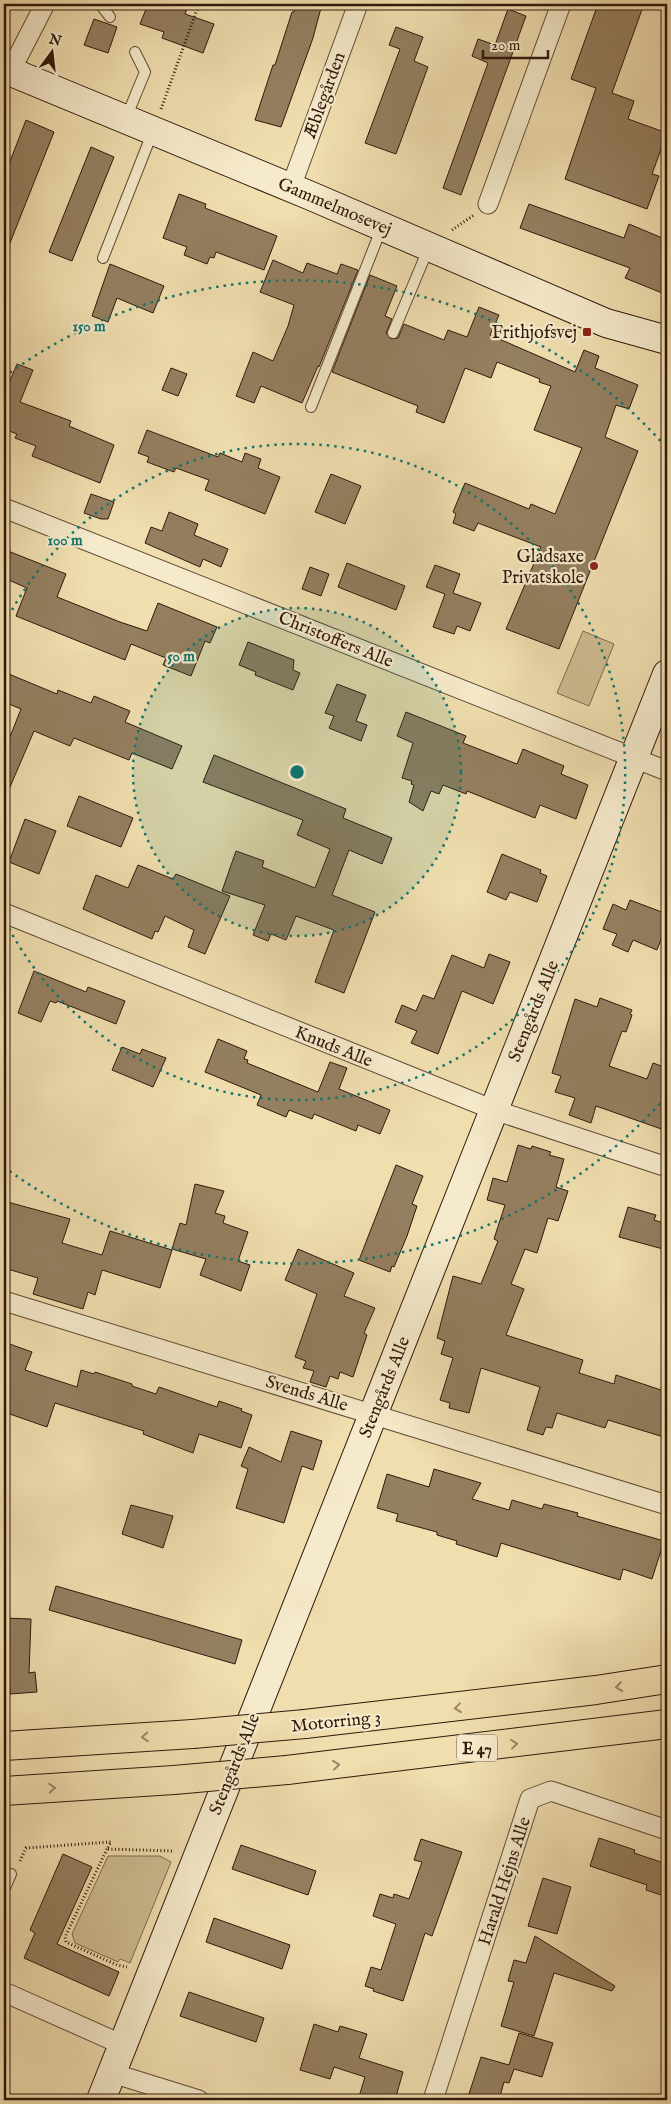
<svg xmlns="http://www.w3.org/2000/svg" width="671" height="2104" font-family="'IM FELL English',serif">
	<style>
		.green { fill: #cfbc93; stroke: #806a4f }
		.building { fill: #947f60; stroke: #30180b }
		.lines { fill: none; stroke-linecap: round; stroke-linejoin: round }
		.lane-casing { stroke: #604a34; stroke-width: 12 }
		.street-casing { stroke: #604a34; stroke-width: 21 }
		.secondary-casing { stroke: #30180b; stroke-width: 30 }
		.highway-casing { stroke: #30180b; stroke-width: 30 }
		.path { stroke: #30180b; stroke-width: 3; stroke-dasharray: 1 2.5; stroke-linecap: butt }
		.lane { stroke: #f5eacb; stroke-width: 10 }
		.street { stroke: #f5eacb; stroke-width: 19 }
		.secondary { stroke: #f5eacb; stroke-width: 28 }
		.highway { stroke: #f0deaf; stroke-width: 28 }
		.highway-bridge-casing { stroke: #30180b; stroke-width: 30; stroke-linecap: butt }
		.highway-bridge { stroke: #f0deaf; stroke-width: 28 }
		.oneway { stroke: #9a8565 }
		.ring { fill: none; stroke: #0f766e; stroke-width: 2.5; stroke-dasharray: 2.5 5 }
		.poi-dot { fill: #8f2418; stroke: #f5eacb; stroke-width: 2 }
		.labels { text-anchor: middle; stroke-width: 4.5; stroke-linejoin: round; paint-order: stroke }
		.shield { fill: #f5eacb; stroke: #6b5745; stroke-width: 1 }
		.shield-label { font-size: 16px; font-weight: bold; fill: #30180b }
		.street-label { font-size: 18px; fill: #30180b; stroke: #f5eacb }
		.poi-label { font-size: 18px; fill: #30180b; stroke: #f5eacb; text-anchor: end }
		.centre { fill: #0f766e; stroke: #f5eacb; stroke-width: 2.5 }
		.ring-label { font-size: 15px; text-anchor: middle; font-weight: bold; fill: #0f766e; stroke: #f5eacb; stroke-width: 4.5; stroke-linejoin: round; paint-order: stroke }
	</style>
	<rect width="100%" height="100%" fill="#f0deaf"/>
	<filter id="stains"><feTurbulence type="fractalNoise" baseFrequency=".004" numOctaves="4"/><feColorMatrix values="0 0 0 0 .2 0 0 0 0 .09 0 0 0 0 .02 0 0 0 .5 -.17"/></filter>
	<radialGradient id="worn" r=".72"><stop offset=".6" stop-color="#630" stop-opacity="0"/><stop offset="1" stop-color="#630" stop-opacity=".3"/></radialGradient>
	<g class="green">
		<path d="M583,631L614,644L589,706L557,693Z"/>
		<path d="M108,1856H160L171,1862L130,1963L120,1959L118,1962L75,1943L72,1934Z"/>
	</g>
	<g class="building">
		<path d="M148,4H189L185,14L214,24L203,53L162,38L164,32L140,24Z"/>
		<path d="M297,4H322L313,38L281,127L255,120L273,65H275L292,12H294Z"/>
		<path d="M598,4H644L612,93L634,101L628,119L667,133L652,174L659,176L647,209L565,179L596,88L571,79Z"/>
		<path d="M508,9L526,16L461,195L443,188L488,63L472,56L478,39L495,45Z"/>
		<path d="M94,19L117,27L108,53L84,45Z"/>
		<path d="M396,27L423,37L414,61L428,67L396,154L365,143L400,49L389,45Z"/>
		<path d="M26,120L54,132L4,258V177Z"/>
		<path d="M91,147L114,157L72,261L49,252Z"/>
		<path d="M179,194L206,204L205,208L277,236L264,270L216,252L214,258L210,257L207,264L184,255L187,247L163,238Z"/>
		<path d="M529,204L624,238L629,224L667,240V295L625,278L630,268L520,228Z"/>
		<path d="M273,260L303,273L307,263L337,274L341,264L358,270L319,367L318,366L302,403L261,386L254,403L236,396L253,352L273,361L288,326L294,305L260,292Z"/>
		<path d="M110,264L164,286L153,313L117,298L108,322L92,316Z"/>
		<path d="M370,275L397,286L385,316L392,319L386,333L391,339L398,338L404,324L444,340L448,330L467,337L479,307L499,315L490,335L575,372L584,350L599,356L595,368L638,385L629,409L616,405L605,437L638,451L559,649L506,629L541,547L478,523L474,531L453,523L456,514L453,512L465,483L529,509L531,504L555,514L582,448L534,430L551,386L539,382L540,379L497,362L491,378L465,368L444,423L416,412L418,406L332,372Z"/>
		<path d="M17,364L33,370L20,402L71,421L69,426L114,445L100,483L32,456L36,446L15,438L17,434L9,431L7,435L4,433V395Z"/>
		<path d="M171,368L187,374L178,396L162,390Z"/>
		<path d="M147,430L218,457L220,453L242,462L245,453L261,459L258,468L280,477L265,514L205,490L209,480L176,468L174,472L147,462L149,457L138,453Z"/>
		<path d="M331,474L361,486L345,524L315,512Z"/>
		<path d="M91,494L114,502L108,519H101L84,513Z"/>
		<path d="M169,512L198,524L194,535L228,549L221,567L203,559L200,567L145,543L151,527L162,531Z"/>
		<path d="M8,551L66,574L57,597L120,622L147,631L158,603L217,627L210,643L205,641L191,676L163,665L166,658L131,644L125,660L16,616L27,588L4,578V560Z"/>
		<path d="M347,563L405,586L396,610L338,587Z"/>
		<path d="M435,565L460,574L453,593L481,603L470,631L457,626L454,634L433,627L445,594L426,587Z"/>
		<path d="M310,567L329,574L321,596L302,589Z"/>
		<path d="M248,642L294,660L293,670L300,673L293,690L255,675L256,672L239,665Z"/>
		<path d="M4,672L57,694L58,690L91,703L94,696L130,711L125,722L182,746L172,769L132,753L129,760L74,738L70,746L34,731L4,801V752L21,709L4,702Z"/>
		<path d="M337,684L366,695L356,721L367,725L361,741L329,728L334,716L325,713Z"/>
		<path d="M406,712L466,736L463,743L517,764L523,749L564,766L561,774L588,785L576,819L540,805L535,818L467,791L466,794L443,785L439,794L431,791L423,811L409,802L414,785L411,784L412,781L402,778L413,743L397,736Z"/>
		<path d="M214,755L346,809L343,818L392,838L382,864L349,850L332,895L375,912L344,993L315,982L334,930L296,916L286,940L271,934L268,941L253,935L265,905L222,891L236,851L264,861L262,867L315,888L330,849L297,835L303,820L203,782Z"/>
		<path d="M79,796L133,818L121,847L67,826Z"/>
		<path d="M25,819L56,831L39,874L9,862Z"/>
		<path d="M502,854L541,870L540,873L547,876L537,902L510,892L506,900L487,892Z"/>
		<path d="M138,865L173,879L176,874L230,896L205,954L188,947L194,930L165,916L158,932L155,931L152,939L83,909L96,875L128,888Z"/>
		<path d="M630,900L667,914V924L657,950L633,940L628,952L612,945L617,934L603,929L613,904L626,910Z"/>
		<path d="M489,954L510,962L493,1004L462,991L438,1054L411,1043L417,1031L395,1022L402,1005L416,1011L423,995L434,999L452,955L484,968Z"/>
		<path d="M34,971L86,992L88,987L125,1001L116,1024L57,1001L56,1003L50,1001L41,1022L18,1013Z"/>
		<path d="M600,998L632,1010L630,1014L632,1015L626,1032L622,1031L609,1066L647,1079L653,1063L667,1068V1131L596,1106L591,1123L569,1115L575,1098L555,1092L561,1076L552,1073L575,999L597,1007Z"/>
		<path d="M218,1039L247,1051L244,1059L248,1060L247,1063L318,1092L330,1062L347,1068L339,1089L390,1110L380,1134L358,1125L356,1131L314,1114L312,1119L289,1110L286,1117L257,1105L261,1095L205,1072Z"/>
		<path d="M122,1047L140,1054L142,1049L166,1058L153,1087L112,1070Z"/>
		<path d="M518,1145L531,1149L532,1146L551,1152L549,1155L564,1159L556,1187L568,1191L558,1221L548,1218L537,1253L525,1249L511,1284L524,1289L506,1335L583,1360L579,1373L614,1384L616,1375L667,1392V1438L608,1420L605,1428L557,1413L552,1428L546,1427L543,1435L527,1430L540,1387L481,1368L469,1413L449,1408L450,1403L440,1400L453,1358L441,1354L445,1341L437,1338L453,1276L481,1284L498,1241L494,1239L505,1205L487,1200L493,1178L507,1182Z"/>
		<path d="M396,1165L423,1176L412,1204L417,1206L407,1236L394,1267L392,1266L390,1272L359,1260Z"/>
		<path d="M195,1184L224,1191L215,1213L225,1216L223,1223L248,1232L238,1261L250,1265L241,1291L200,1275L206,1259L172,1249L180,1223L186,1225Z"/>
		<path d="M4,1201L70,1219L62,1243L102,1255L110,1231L172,1250L160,1288L102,1270L95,1295L88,1292L83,1309L33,1294L38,1278L4,1268Z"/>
		<path d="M628,1207L656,1215L654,1220L667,1224V1236L663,1249L619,1237Z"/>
		<path d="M298,1249L354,1273L344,1296L375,1308L364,1333L367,1335L353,1377L340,1372L338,1379L330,1376L326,1387L310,1382L314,1371L303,1368L306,1361L295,1357L317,1294L285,1280Z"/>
		<path d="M4,1342L32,1352L25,1370L77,1387L81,1370L94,1374L95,1372L132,1384V1386L156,1394L159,1387L217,1407L219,1401L242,1409L241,1411L252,1415L241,1448L199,1434L193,1453L143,1434L144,1431L55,1403L47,1427L4,1412Z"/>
		<path d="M291,1431L322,1441L313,1470L302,1466L284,1523L236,1508L248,1469L241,1466L249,1447L281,1462Z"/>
		<path d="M434,1469L481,1483L472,1499L509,1510L512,1500L542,1509L544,1504L578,1513L577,1516L664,1541L652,1579L623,1569L620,1580L501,1543L497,1557L456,1544L457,1541L437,1535V1532L396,1521L398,1514L377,1508L387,1474L429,1487Z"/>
		<path d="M131,1505L173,1516L163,1548L122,1534Z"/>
		<path d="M56,1586L242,1640L235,1664L49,1610Z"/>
		<path d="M4,1618L31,1619L29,1673L35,1672L37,1692L10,1694L8,1659H4Z"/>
		<path d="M599,1838L635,1850L634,1853L667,1864V1885L664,1896L646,1890L647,1885L590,1866Z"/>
		<path d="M421,1839L462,1852L432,1936L425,1933L403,2001L373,1991L374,1989L365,1986L371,1967L381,1970L396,1924L373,1916L380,1894L393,1898L394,1894L409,1899L422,1862L414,1860Z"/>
		<path d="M241,1845L316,1871L308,1895L232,1869Z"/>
		<path d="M63,1854L92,1867L57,1944L119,1972L109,1996L24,1958L35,1933L30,1930Z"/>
		<path d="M543,1878L571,1887L557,1934L528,1926Z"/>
		<path d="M214,1918L290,1945L282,1969L206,1942Z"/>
		<path d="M535,1936L615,1986L612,1991L554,1973L534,2036L501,2026L514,1982L508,1981L514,1960L526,1963Z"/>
		<path d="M189,1992L264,2018L256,2042L180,2016Z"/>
		<path d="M314,2024L338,2032L340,2026L367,2034L359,2058L403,2072L395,2100H358L365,2077L334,2067L330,2079L300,2070Z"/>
		<path d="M519,2033L553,2043L542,2077L514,2069L509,2083L504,2082L499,2100H467L481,2057L509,2065Z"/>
	</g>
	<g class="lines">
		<g class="lane-casing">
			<g id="lane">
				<path d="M100,4L110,17"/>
				<path d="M126,118L145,72L135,52"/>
				<path d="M103,258L153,131"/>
				<path d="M393,333L429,247"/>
				<path d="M311,407L382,227"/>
				<path d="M4,1890L11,1874"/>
			</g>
		</g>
		<g class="street-casing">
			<g id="street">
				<path d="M10,72L45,4"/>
				<path d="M291,187L358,4"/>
				<path d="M488,204L561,4"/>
				<path d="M4,508L667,771"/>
				<path d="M4,913L494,1110L667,1167"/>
				<path d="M4,1301L667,1505"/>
				<path d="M4,1992L123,2045"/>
				<path d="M112,2073L199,2100"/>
				<path d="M433,2100L530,1799L551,1791L667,1830"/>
			</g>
		</g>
		<g class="secondary-casing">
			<g id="secondary">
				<path d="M4,69L311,196L606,323L667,340"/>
				<path d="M101,2100L667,674"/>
			</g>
		</g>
		<g class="highway-casing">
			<g id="highway">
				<path d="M305,1724L596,1690L667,1679"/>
				<path d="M4,1746L193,1734"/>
				<path d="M287,1770L667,1724"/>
				<path d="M4,1791L174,1780"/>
			</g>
		</g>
		<g class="path">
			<path d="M161,109L199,4"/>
			<path d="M452,230L474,215"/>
			<path d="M107,1849L65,1937L66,1942L117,1965L127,1967"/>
			<path d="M20,1861L26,1848L111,1842L107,1849L173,1851"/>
		</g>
		<use href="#lane" class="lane"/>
		<use href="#street" class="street"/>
		<use href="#secondary" class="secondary"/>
		<use href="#highway" class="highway"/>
		<g class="highway-bridge-casing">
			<g id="highway-bridge">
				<path d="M193,1734L305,1724"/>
				<path d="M174,1780L287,1770"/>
			</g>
		</g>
		<use href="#highway-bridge" class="highway-bridge"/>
	</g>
	<defs><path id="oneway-chevron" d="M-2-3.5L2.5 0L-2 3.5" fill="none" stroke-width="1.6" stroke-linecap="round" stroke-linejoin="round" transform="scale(1.25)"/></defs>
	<g class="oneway">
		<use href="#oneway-chevron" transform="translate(619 1687) rotate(171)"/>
		<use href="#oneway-chevron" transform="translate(458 1708) rotate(173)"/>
		<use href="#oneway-chevron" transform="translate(145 1737) rotate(176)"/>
		<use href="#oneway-chevron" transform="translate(514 1744) rotate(-7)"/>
		<use href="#oneway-chevron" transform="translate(336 1765) rotate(-6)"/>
		<use href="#oneway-chevron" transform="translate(52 1788) rotate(-4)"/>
	</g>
	<circle cx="297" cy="772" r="164" fill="#0f766e" fill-opacity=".12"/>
	<g class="ring">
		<circle cx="297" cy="772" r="164"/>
		<path d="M5 623A328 328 0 1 1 5 921"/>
		<path d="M665 1098A492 492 0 0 1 4 1167M4 377A492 492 0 0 1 665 446"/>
	</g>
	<g class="poi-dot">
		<rect x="582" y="327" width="10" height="10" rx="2.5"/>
		<circle cx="594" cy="566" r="5"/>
	</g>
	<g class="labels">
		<rect class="shield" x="457" y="1734.5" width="40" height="27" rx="4"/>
		<g class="shield-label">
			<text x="477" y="1754">E 47</text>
		</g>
		<g class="street-label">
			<text transform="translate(324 95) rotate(-70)" y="6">Æblegården</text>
			<text transform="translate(335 206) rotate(23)" y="6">Gammelmosevej</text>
			<text transform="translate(336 639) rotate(22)" y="6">Christoffers Alle</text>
			<text transform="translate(533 1011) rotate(-68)" y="6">Stengårds Alle</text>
			<text transform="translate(334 1046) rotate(22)" y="6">Knuds Alle</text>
			<text transform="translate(384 1387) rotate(-68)" y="6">Stengårds Alle</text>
			<text transform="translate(307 1393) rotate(17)" y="6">Svends Alle</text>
			<text transform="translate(336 1721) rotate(-6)" y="6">Motorring 3</text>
			<text transform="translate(234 1764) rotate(-68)" y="6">Stengårds Alle</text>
			<text transform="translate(504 1881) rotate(-72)" y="6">Harald Hejns Alle</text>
		</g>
		<g class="poi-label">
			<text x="577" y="338">Frithjofsvej</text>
			<text x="584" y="562">Gladsaxe<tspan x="584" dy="21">Privatskole</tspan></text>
		</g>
	</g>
	<circle cx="297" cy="772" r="8" class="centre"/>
	<g class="ring-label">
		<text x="89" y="331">150 m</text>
		<text x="65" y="545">100 m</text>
		<text x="181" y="661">50 m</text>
	</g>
	<rect width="671" height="2104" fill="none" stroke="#f0deaf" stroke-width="20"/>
	<rect x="5" y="5" width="661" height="2094" fill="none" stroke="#30180b" stroke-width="2.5"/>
	<rect x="10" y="10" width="651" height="2084" fill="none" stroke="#30180b"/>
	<g transform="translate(52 52) rotate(15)" stroke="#f5eacb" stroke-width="4" paint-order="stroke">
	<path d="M0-4L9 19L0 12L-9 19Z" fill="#30180b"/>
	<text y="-8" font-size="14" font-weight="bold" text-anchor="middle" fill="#30180b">N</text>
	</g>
	<path d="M483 50v8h65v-8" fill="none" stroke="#30180b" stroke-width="2.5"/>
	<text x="491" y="50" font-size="15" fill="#30180b" stroke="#f5eacb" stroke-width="4" paint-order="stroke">20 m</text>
	<rect width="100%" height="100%" filter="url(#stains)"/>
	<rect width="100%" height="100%" fill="url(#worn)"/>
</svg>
